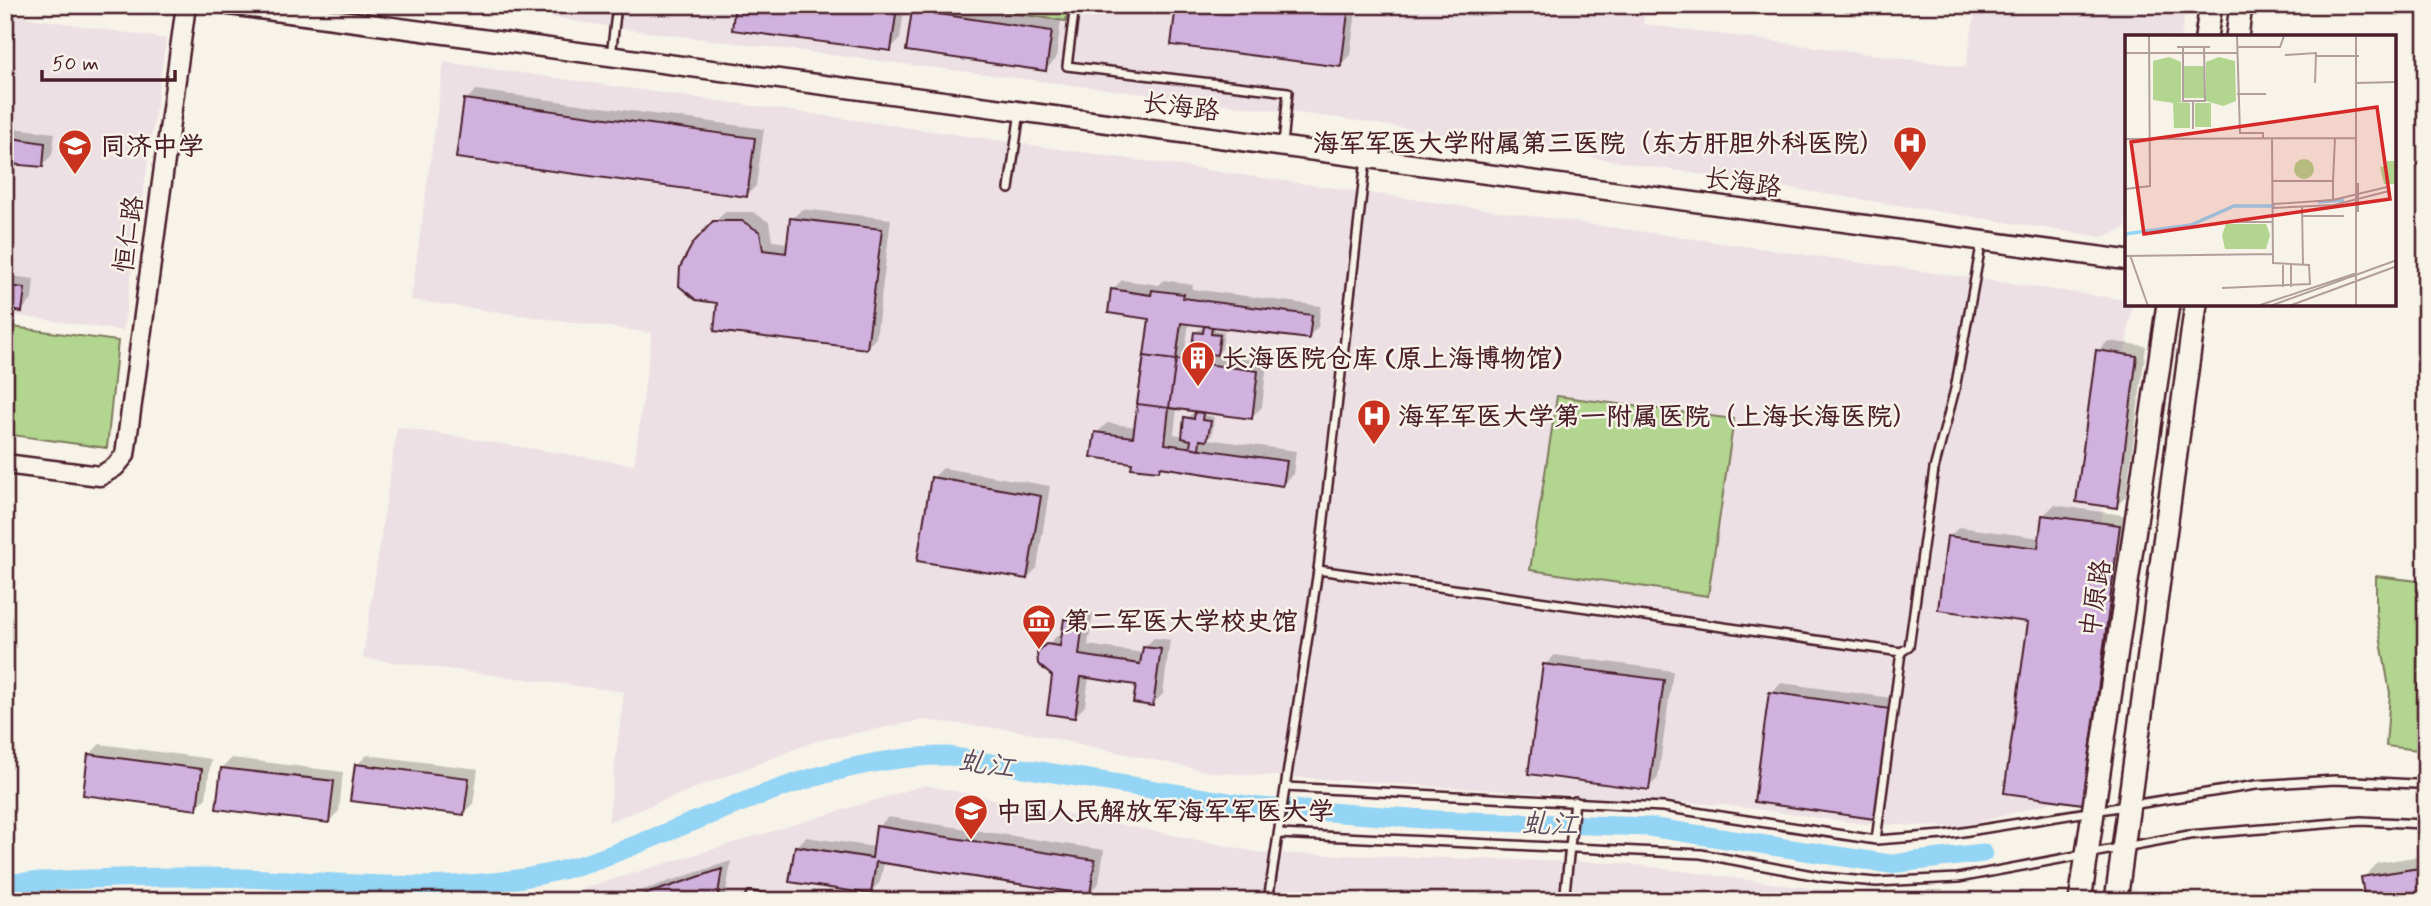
<svg xmlns="http://www.w3.org/2000/svg" width="2431" height="906" font-family="Mynerve,'LXGW WenKai TC',sans-serif">
	<style>
		.built { fill: #ece0e5 }
		.green { fill: #b2d58f; stroke: #7e7a5d; stroke-width: 2 }
		.shadow { fill: #0003; fill-rule: evenodd }
		.lines { fill: none; stroke-linecap: round; stroke-linejoin: round }
		.canal { stroke: #94d4f5; stroke-width: 19 }
		.building { fill: #d1b2df; stroke: #4a1f2b; stroke-width: 2 }
		.service-casing { stroke: #4a1f2b; stroke-width: 12 }
		.tertiary-casing { stroke: #4a1f2b; stroke-width: 23 }
		.secondary-casing { stroke: #4a1f2b; stroke-width: 26 }
		.service { stroke: #f7f3e8; stroke-width: 7 }
		.tertiary { stroke: #f7f3e8; stroke-width: 18 }
		.secondary { stroke: #f7f3e8; stroke-width: 21 }
		.labels { text-anchor: middle; stroke-width: 5; stroke-linejoin: round; paint-order: stroke }
		.street-label { font-size: 26px; fill: #4a1f2b; stroke: #f7f3e8 }
		.poi-label { font-size: 26px; font-weight: bold; fill: #4a1f2b; stroke: #f7f3e8; text-anchor: start }
		.water-label { font-size: 28px; font-style: italic; fill: #5c4c5e; stroke: #f7f3e8 }
		.inset-river { fill: none; stroke: #94d4f5; stroke-width: 3.5 }
		.inset-road { fill: none; stroke: #b29e9c; stroke-width: 2 }
		.view { fill: #d62828; fill-opacity: 0.15; stroke: #d62828; stroke-width: 3.5 }
		.inset-edge { fill: none; stroke: #4a1f2b; stroke-width: 3.5 }
	</style>
	<rect width="100%" height="100%" fill="#f7f3e8"/>
	<filter id="ink" filterUnits="userSpaceOnUse"><feTurbulence type="fractalNoise" baseFrequency=".0143" numOctaves="2"/><feDisplacementMap in="SourceGraphic" scale="14" xChannelSelector="R" yChannelSelector="G"/><feConvolveMatrix kernelMatrix="1 2 1 2 8 2 1 2 1" color-interpolation-filters="sRGB"/></filter>
	<g filter="url(#ink)">
		<g class="built">
			<path d="M471,5H1645L1643,24L1966,67L1976,5H2186L2181,37H2126V228L2102,237L1345,119L639,31Z"/>
			<path d="M5,14L166,39L123,331L5,314Z"/>
			<path d="M444,62L2126,300V304L2132,305L2061,800L1961,827L1865,824L1724,805L1210,772L1013,730L924,720L816,741L608,822L624,692L363,658L397,427L634,465L652,333L411,300Z"/>
			<path d="M925,785L1262,853L1622,863L1854,894L2031,891L2030,901H541Z"/>
		</g>
		<g class="green">
			<path d="M959,5H1068L1066,21Z"/>
			<path d="M5,326L118,341L107,448L5,434Z"/>
			<path d="M1557,396L1734,419L1708,596L1530,570Z"/>
			<path d="M2376,576L2426,582V751L2386,746L2390,693L2376,613Z"/>
		</g>
		<g class="shadow">
			<path d="M737,5H905L900,39L890,49Z"/>
			<path d="M919,5H954L1061,21L1056,59L1046,69L913,11Z"/>
			<path d="M1178,5H1357L1350,55L1340,65Z"/>
			<path d="M476,90L764,129L756,186L746,196L466,100Z"/>
			<path d="M5,127L55,133L52,155L42,165L17,163L5,249Z"/>
			<path d="M802,209L891,219L876,338L866,348L719,301L715,222L725,212H753L769,222L772,241L789,243L792,219Z"/>
			<path d="M5,275L34,279L32,300L22,310L5,308Z"/>
			<path d="M1122,280L1159,285L1164,280L1193,285L1192,289L1321,306L1318,327L1308,337L1215,326V330L1224,331L1222,349L1216,355L1267,362L1262,407L1252,417L1206,411L1205,415L1214,417L1212,435L1207,439L1296,451L1293,474L1283,484L1162,466L1159,470L1134,461L1097,433L1107,423L1136,427L1151,317L1112,290ZM1189,322L1208,325L1195,332L1193,352L1185,351ZM1177,408L1198,410L1186,418L1184,436L1174,434Z"/>
			<path d="M2108,341L2146,346L2126,496L2116,506L2098,351Z"/>
			<path d="M943,468L1050,486L1037,568L1027,578L933,478Z"/>
			<path d="M2054,505L2129,516L2092,792L2082,802L2030,621L1949,537L1959,527L2041,538L2044,515Z"/>
			<path d="M1075,610L1093,613L1088,645L1143,653L1144,648L1154,638L1170,640L1163,694L1153,704L1138,684L1089,677L1085,706L1075,716L1039,653L1058,635L1063,636L1065,620Z"/>
			<path d="M1555,655L1673,671L1658,778L1648,788L1545,665Z"/>
			<path d="M1781,683L1899,699L1884,807L1874,817L1771,693Z"/>
			<path d="M100,744L211,759L206,798L196,808L90,754Z"/>
			<path d="M367,755L478,769L473,804L463,814L357,765Z"/>
			<path d="M232,758L343,772L339,811L329,821L222,768Z"/>
			<path d="M888,817L1104,850L1099,883L1089,893L884,862L880,882L870,892L796,847L806,837L875,847L878,827Z"/>
			<path d="M2426,855V896L2367,901L2363,878L2378,863Z"/>
			<path d="M731,861L725,901H609Z"/>
		</g>
		<g class="lines">
			<path class="canal" d="M5,883C85,879 164,875 244,878C343,882 447,895 545,874C589,865 628,848 670,831C759,795 852,755 949,756L1260,807L1438,820L1649,827L1890,864L1983,853"/>
		</g>
		<g class="building">
			<path d="M735,5L897,7L891,51L732,30Z"/>
			<path d="M1176,5H1349L1341,67L1171,45Z"/>
			<path d="M912,10L1052,31L1046,71L906,51Z"/>
			<path d="M464,99L755,138L747,197L456,158Z"/>
			<path d="M5,137L45,143L43,167L9,164L5,192Z"/>
			<path d="M790,218L882,229L867,349L714,331L717,303L696,300L679,286L680,267L693,243L713,221H742L760,232L763,250L786,253Z"/>
			<path d="M5,286L25,288L22,312L5,309Z"/>
			<path d="M1111,289L1151,295L1152,290L1184,294L1183,298L1312,315L1309,339L1181,323L1176,360L1258,371L1252,419L1169,408L1165,444L1287,461L1283,486L1160,467L1159,471L1131,468L1132,463L1091,457L1095,432L1133,437L1149,319L1108,313Z"/>
			<path d="M1204,326L1212,327L1211,334L1220,335L1217,355L1209,354L1208,365L1200,364L1201,354L1191,352L1194,332L1203,333Z"/>
			<path d="M2096,350L2137,356L2117,508L2076,502Z"/>
			<path d="M1144,356L1176,360L1169,408L1137,404Z"/>
			<path d="M1195,412L1203,413L1202,420L1211,421L1207,441L1200,440L1199,449L1190,447L1191,440L1182,438L1184,417L1194,419Z"/>
			<path d="M931,477L1041,496L1027,579L917,561Z"/>
			<path d="M2042,515L2120,525L2083,804L2004,793L2028,622L1938,610L1947,536L2038,548Z"/>
			<path d="M1064,619L1083,622L1079,655L1140,664L1143,647L1161,649L1153,706L1133,703L1136,685L1081,677L1075,718L1047,714L1052,676L1038,664L1037,652L1046,644L1060,646Z"/>
			<path d="M1543,664L1664,680L1649,790L1528,774Z"/>
			<path d="M1769,692L1890,709L1875,819L1754,802Z"/>
			<path d="M88,754L202,769L197,810L83,795Z"/>
			<path d="M355,764L469,778L464,815L350,801Z"/>
			<path d="M221,768L334,781L329,823L216,809Z"/>
			<path d="M876,826L1095,860L1090,895L876,862L871,894L789,882L795,846L872,858Z"/>
			<path d="M2426,867V898L2365,901L2361,877Z"/>
			<path d="M722,869L717,901H626Z"/>
		</g>
		<g class="lines">
			<g class="service-casing">
				<g id="service">
					<path d="M1075,5L1067,66L1288,92L1283,145"/>
					<path d="M611,56L617,5"/>
					<path d="M1009,189L1020,111"/>
					<path d="M1318,570L1901,652L1876,840"/>
					<path d="M1901,652L1909,647L1934,469L1955,389L1982,240"/>
					<path d="M1286,787L1663,807L1876,840L1944,835L2256,785L2335,780L2415,784"/>
					<path d="M1279,834L1701,854L1823,877L1876,882L1958,878L2189,835L2361,821L2424,824"/>
					<path d="M750,896L787,901"/>
					<path d="M1268,901L1318,570L1366,159"/>
					<path d="M1564,901L1575,801"/>
				</g>
			</g>
			<g class="tertiary-casing">
				<g id="tertiary">
					<path d="M229,5L2126,260"/>
					<path d="M5,464L100,476L115,467L125,455L186,5"/>
				</g>
			</g>
			<g class="secondary-casing">
				<g id="secondary">
					<path d="M2206,37L2211,5"/>
					<path d="M2237,37L2241,5"/>
					<path d="M2080,901L2168,304"/>
					<path d="M2116,901L2196,304"/>
				</g>
			</g>
			<use href="#service" class="service"/>
			<use href="#tertiary" class="tertiary"/>
			<use href="#secondary" class="secondary"/>
		</g>
	</g>
	<defs>
		<g id="hospital-pin" transform="scale(1.75)"><path d="M0 17L-7.5 6A9.5 9.5 0 1 1 7.5 6Z" fill="#c8321e" stroke="#f7f3e8"/><path d="M-5-5h3v3.5h4V-5h3V5h-3V1.5h-4V5h-3Z" fill="#fff"/></g>
		<g id="school-pin" transform="scale(1.75)"><path d="M0 17L-7.5 6A9.5 9.5 0 1 1 7.5 6Z" fill="#c8321e" stroke="#f7f3e8"/><path d="M0-5L7-2L0 1L-7-2ZM-4 1L0 2.5L4 1V4Q0 6-4 4Z" fill="#fff"/></g>
		<g id="building-pin" transform="scale(1.75)"><path d="M0 17L-7.5 6A9.5 9.5 0 1 1 7.5 6Z" fill="#c8321e" stroke="#f7f3e8"/><path d="M-4-6H4V6H1V3H-1V6H-4ZM-2.5-4.3h1.7v1.8h-1.7ZM.8-4.3h1.7v1.8H.8ZM-2.5-1h1.7V.8h-1.7ZM.8-1h1.7V.8H.8Z" fill="#fff"/></g>
		<g id="museum-pin" transform="scale(1.75)"><path d="M0 17L-7.5 6A9.5 9.5 0 1 1 7.5 6Z" fill="#c8321e" stroke="#f7f3e8"/><path d="M0-6L6-3V-2H-6V-3ZM-5-1h2V3h-2ZM-1-1h2V3h-2ZM3-1h2V3H3ZM-6 4H6V6H-6Z" fill="#fff"/></g>
		<g id="university-pin" transform="scale(1.75)"><path d="M0 17L-7.5 6A9.5 9.5 0 1 1 7.5 6Z" fill="#c8321e" stroke="#f7f3e8"/><path d="M0-5L7-2L0 1L-7-2ZM-4 1L0 2.5L4 1V4Q0 6-4 4Z" fill="#fff"/></g>
	</defs>
	<g fill-rule="evenodd">
		<use href="#hospital-pin" x="1910" y="143"/>
		<use href="#school-pin" x="75" y="146"/>
		<use href="#building-pin" x="1198" y="358"/>
		<use href="#hospital-pin" x="1374" y="416"/>
		<use href="#museum-pin" x="1039" y="621"/>
		<use href="#university-pin" x="971" y="811"/>
	</g>
	<g class="labels">
		<g class="street-label">
			<text transform="translate(1181 106) rotate(7)" y="9">长海路</text>
			<text transform="translate(1743 182) rotate(8)" y="9">长海路</text>
			<text transform="translate(128 234) rotate(-82)" y="9">恒仁路</text>
			<text transform="translate(2095 598) rotate(-81)" y="9">中原路</text>
		</g>
		<g class="poi-label">
			<text x="1885" y="152" text-anchor="end">海军军医大学附属第三医院（东方肝胆外科医院）</text>
			<text x="100" y="155">同济中学</text>
			<text x="1222" y="367">长海医院仓库 (原上海博物馆)</text>
			<text x="1398" y="425">海军军医大学第一附属医院（上海长海医院）</text>
			<text x="1064" y="630">第二军医大学校史馆</text>
			<text x="996" y="820">中国人民解放军海军军医大学</text>
		</g>
		<g class="water-label">
			<text transform="translate(987 763) rotate(9)" y="10">虬江</text>
			<text transform="translate(1550 823) rotate(2)" y="10">虬江</text>
		</g>
	</g>
	<g transform="translate(2125 35)">
		<rect width="271" height="271" fill="#f7f3e8"/>
		<path d="M44,22L56,27V67H50L65,68V93H49L48,68L28,65V26ZM94,22L110,26L111,66L98,71L81,66V27ZM58,31H79V63H58ZM70,68H86V92H70ZM169 134a10 10 0 1 1 20 0a10 10 0 1 1-20 0ZM262,126H271V149H259L255,132L261,131ZM101,189H141L145,200L141,214H100L97,200Z" fill="#b2d58f"/>
		<path class="inset-river" d="M193,167L219,165M0,199L66,190L109,171H150"/>
		<path class="inset-road" d="M112,1L115,98H138V103M52,12H85M58,12V66H80L79,12M112,12H155L159,1M0,18H112M160,20L191,18L190,48M191,21H234M231,48L272,47M112,59H141M68,66V94M0,104L231,103M148,146H208V165M208,146L210,103M233,148V177M0,154L25,151L24,1M148,169L208,165L262,152M177,171L178,230M148,173L209,170L264,156M177,181H219M95,187H147M5,220L23,271M0,221L148,219M158,230V252M166,230V252M97,253L185,249L184,230L148,228L147,103M132,271L232,238M145,271L272,225M164,271L272,231M231,271V1"/>
		<path class="view" d="M252,72L265,164L19,199L6,107Z"/>
		<rect width="271" height="271" class="inset-edge"/>
	</g>
	<rect width="2431" height="906" fill="none" stroke="#f7f3e8" stroke-width="28"/>
	<rect x="14" y="14" width="2403" height="878" fill="none" stroke="#4a1f2b" stroke-width="2.5" filter="url(#ink)"/>
	<path d="M42 70v10h133v-10" fill="none" stroke="#4a1f2b" stroke-width="3.5"/>
	<text x="52" y="70" font-size="21" fill="#4a1f2b" stroke="#f7f3e8" stroke-width="5" paint-order="stroke">50 m</text>
</svg>
